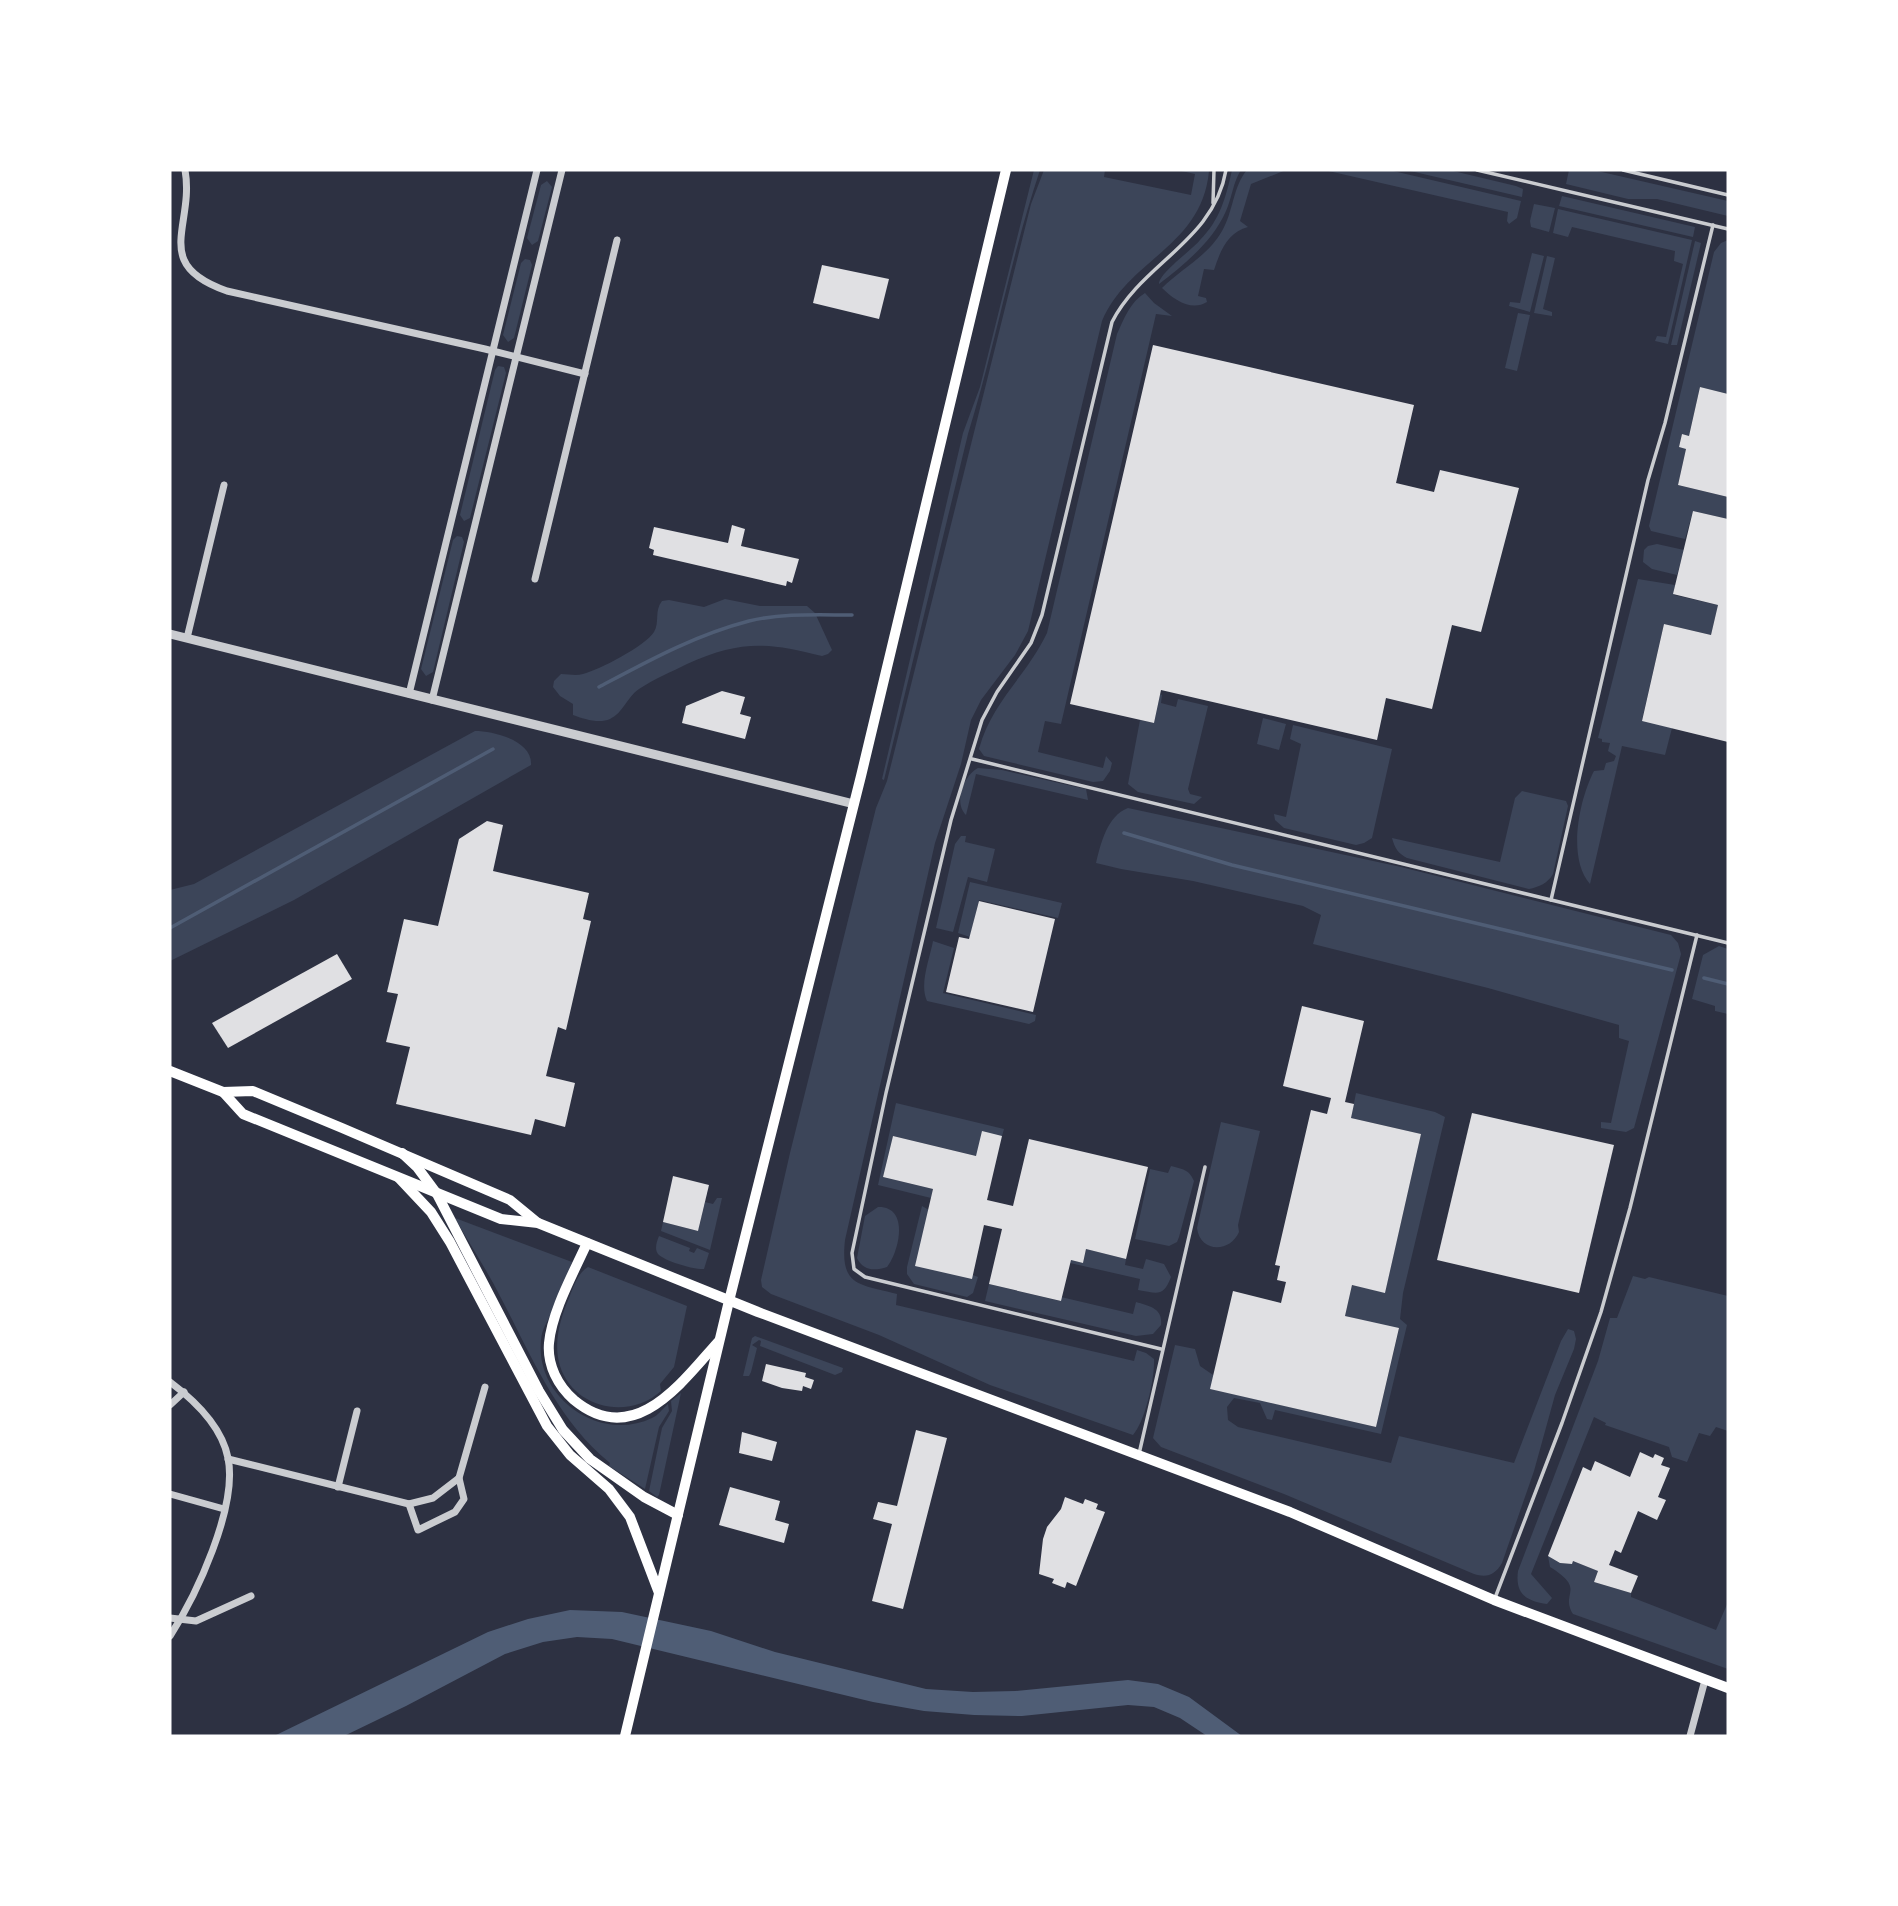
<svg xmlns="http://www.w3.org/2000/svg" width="1898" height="1906" font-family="Lora,serif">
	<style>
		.green { fill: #3c4559 }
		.water { fill: #4f5d75 }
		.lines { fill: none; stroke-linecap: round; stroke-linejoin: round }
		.stream { stroke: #4f5d75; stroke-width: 3.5 }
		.building { fill: #e0e0e3 }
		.service { stroke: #caccd0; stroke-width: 3.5 }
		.minor { stroke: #caccd0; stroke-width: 7 }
		.tertiary { stroke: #caccd0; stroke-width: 9 }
		.secondary { stroke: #fff; stroke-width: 10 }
		.primary { stroke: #fff; stroke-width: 10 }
	</style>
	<rect width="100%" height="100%" fill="#2d3142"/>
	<g class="green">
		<path d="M1034,170H1040C1011,256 995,347 968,434L884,780L882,779L963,433L980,387Z"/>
		<path d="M1044,170H1105L1104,177L1191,195L1195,174L1177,170L1209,171C1202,247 1128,259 1102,321L1028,631L1015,655L981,700L971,720L961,764L935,843L845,1240C840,1286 858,1284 897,1294L896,1305L1134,1361L1137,1350L1146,1353L1154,1359C1155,1378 1145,1422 1133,1435L990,1385L879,1335L771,1294L762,1287L761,1280L790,1153L876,808L887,781L1031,204Z"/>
		<path d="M1232,170H1241C1233,182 1232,198 1226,211C1213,241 1185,264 1159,284C1159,273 1191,251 1200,240C1220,220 1226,197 1232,170Z"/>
		<path d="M1247,170H1286L1251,184L1240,221L1248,227C1228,232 1220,251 1214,270L1204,269L1198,296L1206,298L1207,302C1191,312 1173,299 1162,288C1182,268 1207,257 1222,231C1233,213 1233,186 1247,170Z"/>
		<path d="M1324,170H1389L1521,201L1517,218L1509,224L1507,221L1508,212Z"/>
		<path d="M1406,170H1449L1516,186L1523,189L1522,197Z"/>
		<path d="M1569,170H1593L1728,201V216L1657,199H1628L1566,184Z"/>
		<path d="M547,181L552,187L538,241L532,245L527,238L541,185Z"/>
		<path d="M1562,196L1695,227L1693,237L1559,206Z"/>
		<path d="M1534,204L1555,208L1549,232L1531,227L1530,221Z"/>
		<path d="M1558,209L1692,240L1668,344L1655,341L1657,336L1666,337L1683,264L1674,261L1675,251L1572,227L1568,237L1553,233Z"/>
		<path d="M1728,240V394L1700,387L1689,436L1682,434L1679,447L1686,449L1678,485L1728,497V519L1693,511L1685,539L1651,531L1649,526L1714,252L1721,243Z"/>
		<path d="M1695,241L1701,243L1677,345H1671Z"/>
		<path d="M1532,253L1544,256L1530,312L1509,306L1510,302L1520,303Z"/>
		<path d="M1547,256L1555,258L1543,309L1552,312V316L1534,313Z"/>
		<path d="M525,259L530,260L532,265L514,338L508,342L503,335L521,263Z"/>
		<path d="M1145,293L1154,303L1172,316L1156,314L1061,724L1045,721L1038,752L1103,768L1106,756L1112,763L1110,771L1103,781L1093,782L984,756L979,749C992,701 1026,677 1047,633L1117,334C1124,319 1130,302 1145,293Z"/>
		<path d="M1518,313L1530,315L1517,371L1505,368Z"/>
		<path d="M498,366L504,367L506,373L470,518L464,521L460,515L495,370Z"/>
		<path d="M457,536L462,537L464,542L433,672L426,676L421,669L453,540Z"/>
		<path d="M1657,544L1684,550L1677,575L1652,569L1643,562L1644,550L1648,546Z"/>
		<path d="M1638,579L1675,585L1674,595L1718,605L1711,635L1664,624L1642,720L1672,728L1665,755L1622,746L1590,884C1567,858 1579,800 1594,771L1604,770L1606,763L1614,761L1616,756L1608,751L1610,743L1602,742V739L1598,738Z"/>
		<path d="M725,599L760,606H807L815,613L832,650L828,654L822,656C767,642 740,640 687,664C671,672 654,679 639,689C627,697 623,713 610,719C599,724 584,719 573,715V704L560,696L553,687L554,681L561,674C568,674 576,676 583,674C599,670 645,646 654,632C660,622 654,611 662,601L669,600L704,607Z"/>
		<path d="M1160,694L1162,695L1161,703L1176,707L1178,699L1208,706L1188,789L1190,794L1202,797L1194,804L1138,792L1128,784L1140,720L1154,723Z"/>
		<path d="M1263,718L1286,724L1279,750L1257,744Z"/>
		<path d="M1293,725L1392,749L1372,838L1364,843L1356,845L1284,828L1275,820L1274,814L1286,817L1301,744L1290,739Z"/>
		<path d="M475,731C494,731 533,741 531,765L294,900L170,961V890L194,884Z"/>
		<path d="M978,768L1002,770L1081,788L1086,789L1088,800L976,774L966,815C953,803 964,775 978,768Z"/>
		<path d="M1522,791L1566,801L1568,806L1553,874C1548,883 1539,887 1529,889L1407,858C1398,853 1395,849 1392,838L1500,862L1515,798Z"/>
		<path d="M1128,808L1401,867L1671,935L1678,943L1681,954L1634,1128L1626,1132L1601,1128V1122L1611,1123L1629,1041L1619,1038V1025L1488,988L1313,944L1321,915L1303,906L1193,881L1121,869L1096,863C1101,843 1107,816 1128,808Z"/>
		<path d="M961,836H966L965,842L995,849L987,882L968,877L953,932L936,928L955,844Z"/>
		<path d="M970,882L1062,903L1058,918L979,900L970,937L958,933Z"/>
		<path d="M933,941L954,948L943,993L1036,1015L1035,1021L1029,1024L927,1001C919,984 930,958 933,941Z"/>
		<path d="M1719,946L1728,949V1014L1715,1011V1006L1692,999L1703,955Z"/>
		<path d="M1356,1093L1435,1112L1445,1117L1403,1293L1400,1319L1407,1325L1381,1434L1275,1410L1272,1420L1267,1419L1260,1403L1234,1398L1227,1407L1228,1420L1238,1427L1391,1463L1399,1436L1514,1463L1561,1341L1568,1329L1574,1331L1576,1339L1574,1349L1555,1395L1534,1471L1502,1563C1495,1575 1487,1578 1474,1574L1284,1494L1161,1447L1153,1438L1175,1345L1195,1349L1200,1366L1216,1377L1211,1389L1376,1427L1399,1329L1345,1316L1352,1285L1385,1292L1421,1134L1351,1118Z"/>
		<path d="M896,1103L1004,1129L1002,1136L976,1156L893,1136L883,1177L933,1189L931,1198L878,1185Z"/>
		<path d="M1221,1122L1260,1131L1238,1225L1239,1232C1230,1253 1200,1253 1197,1228Z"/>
		<path d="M1171,1166C1182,1169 1189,1169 1194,1181L1179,1237L1177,1242L1169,1246L1135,1239L1150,1169L1168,1173Z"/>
		<path d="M717,1198H722L710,1250L661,1231L663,1222L698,1231L705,1202L713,1204Z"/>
		<path d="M922,1206L929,1210L973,1275L978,1277L973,1293L967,1297L914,1284L907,1274V1267Z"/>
		<path d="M878,1207C909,1206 900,1250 887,1267C875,1271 863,1271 857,1258L865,1216Z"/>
		<path d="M455,1218L572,1262C566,1278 559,1295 552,1312C548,1321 542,1328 541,1340C535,1398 600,1443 652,1418C659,1415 662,1409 668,1404L669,1411L659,1427L645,1489L609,1466L610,1463C557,1420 532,1357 501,1298C487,1270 470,1245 455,1218Z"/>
		<path d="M659,1236L690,1248L689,1251L694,1253L697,1248L709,1253L704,1269C695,1270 664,1261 658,1254C654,1249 657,1241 659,1236Z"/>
		<path d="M1086,1249L1126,1259L1125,1265L1143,1269L1146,1259L1164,1264L1171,1277C1163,1298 1157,1293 1138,1290L1140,1279L1070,1263L1071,1260L1083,1263Z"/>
		<path d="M588,1267L687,1306L674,1367L660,1384L661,1391C629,1420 574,1409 560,1366C553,1343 560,1319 569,1298C574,1286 577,1274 588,1267Z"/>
		<path d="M1633,1276L1645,1279L1649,1277L1728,1296V1431L1716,1427L1710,1436L1699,1433L1687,1462L1672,1457L1669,1447L1605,1425L1606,1423L1594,1417L1531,1574L1552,1598L1547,1604C1526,1601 1515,1594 1518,1571L1598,1361L1610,1318H1617Z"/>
		<path d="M989,1284L1060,1301L1061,1297L1133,1314L1136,1302C1149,1306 1163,1308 1161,1325L1153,1334L1136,1336L985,1301Z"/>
		<path d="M755,1336L843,1368L842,1372L835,1375L760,1346L761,1341L759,1340L752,1345L757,1348L751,1372L749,1376H743L752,1338Z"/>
		<path d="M681,1393L659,1495L657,1497L649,1491L662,1428L672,1411L671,1401Z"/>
		<path d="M1548,1556L1560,1563L1572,1564L1573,1561L1598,1571L1594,1582L1631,1593V1597L1716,1630L1728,1602V1669L1573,1614C1560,1592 1587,1590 1550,1567Z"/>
	</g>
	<path class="water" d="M570,1610L622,1612L711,1631L775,1652L926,1689L973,1692L1015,1691L1128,1680L1158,1684L1189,1697L1242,1736H1207L1180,1718L1154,1707L1128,1705L1022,1716L974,1715L924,1711L873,1702L612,1639L577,1637L543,1642L505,1654L406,1706L344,1736H274L488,1632L528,1619Z"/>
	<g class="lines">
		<g class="stream">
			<path d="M599,687C648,661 695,635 749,621C782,613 818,615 852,615"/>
			<path d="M1124,833L1232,865L1672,970"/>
			<path d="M170,928L493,749"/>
			<path d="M1704,978L1728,984"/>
		</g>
	</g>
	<g class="building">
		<path d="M822,265L889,279L879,319L813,303Z"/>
		<path d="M1153,345L1414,405L1396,483L1434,492L1440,470L1519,488L1481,632L1452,625L1432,709L1386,698L1377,740L1161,690L1154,723L1070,704Z"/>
		<path d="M1700,387L1728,394V497L1678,485L1686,449L1679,447L1682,434L1689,436Z"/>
		<path d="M1693,511L1728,519V742L1642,721L1664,624L1711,635L1718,605L1673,594Z"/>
		<path d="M732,525L745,529L741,546L799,559L792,583L787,581L786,586L653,555L654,550L649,548L654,527L728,543Z"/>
		<path d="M722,691L745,697L740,714L751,717L745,739L682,723L686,706Z"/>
		<path d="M487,821L503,825L493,871L589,893L583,919L591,921L566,1030L558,1027L546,1076L575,1083L565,1127L535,1119L531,1135L396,1104L410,1047L386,1042L398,994L387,992L404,919L438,926L459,839Z"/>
		<path d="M979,901L1055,919L1033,1012L946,992L959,937L969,939Z"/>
		<path d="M337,954L352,979L228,1048L212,1023Z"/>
		<path d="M1302,1006L1364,1021L1345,1102L1354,1104L1351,1118L1421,1134L1385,1293L1352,1285L1345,1316L1399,1328L1376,1427L1210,1389L1233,1291L1281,1303L1286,1282L1277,1280L1280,1266L1275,1265L1311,1110L1327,1114L1331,1098L1283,1086Z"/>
		<path d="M1472,1113L1614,1145L1579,1293L1437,1260Z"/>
		<path d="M982,1131L1002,1136L987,1200L1013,1206L1029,1139L1148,1167L1126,1259L1086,1249L1083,1263L1071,1260L1061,1301L989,1284L1002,1229L984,1225L972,1279L915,1266L933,1189L883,1177L893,1136L976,1156Z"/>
		<path d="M673,1176L709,1185L698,1231L663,1222Z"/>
		<path d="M766,1364L806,1373L805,1377L814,1380L811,1389L803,1386L802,1391L782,1388L762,1381Z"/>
		<path d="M916,1430L947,1438L903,1609L872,1601L892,1524L873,1519L878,1502L897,1506Z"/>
		<path d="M742,1432L777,1442L772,1461L739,1453Z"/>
		<path d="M1640,1452L1653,1458L1655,1454L1664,1458L1661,1465L1670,1468L1658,1497L1666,1500L1657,1520L1638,1511L1621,1553L1615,1550L1609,1565L1638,1576L1631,1593L1594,1582L1598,1571L1573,1561L1572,1564L1560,1563L1548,1556L1583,1467L1591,1471L1595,1461L1630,1477Z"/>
		<path d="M730,1487L780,1501L775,1520L789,1524L784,1543L719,1525Z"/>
		<path d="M1065,1497L1083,1504L1085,1499L1098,1504L1096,1509L1105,1512L1076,1586L1067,1582L1065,1588L1052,1583L1054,1579L1039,1574L1043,1539L1047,1527L1061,1509Z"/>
	</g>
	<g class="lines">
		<g class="service">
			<path d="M1477,170L1728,229"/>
			<path d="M1623,170L1728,195"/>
			<path d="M1213,203L1214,170"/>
			<path d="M972,759L1728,943"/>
			<path d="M1551,900L1648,480L1665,423L1713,225"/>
			<path d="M1161,1349L865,1277L854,1269L852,1253L886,1093L951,820L982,720L997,692L1031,643L1042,615L1112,322C1142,263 1214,241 1226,170"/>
			<path d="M1139,1454L1205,1167"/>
			<path d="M1495,1598L1562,1423L1601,1312L1630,1208L1697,935"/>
		</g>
		<g class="minor">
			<path d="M185,170C195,226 150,264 227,291L485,349L585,374"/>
			<path d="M535,579L617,240"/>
			<path d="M187,638L224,485"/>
			<path d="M409,694L537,170"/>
			<path d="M432,700L562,170"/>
			<path d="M170,1382C194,1400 222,1427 228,1458C238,1507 196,1596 170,1636"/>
			<path d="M170,1405L184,1392"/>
			<path d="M228,1459L409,1504L433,1498L459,1478L485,1387"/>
			<path d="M338,1487L357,1411"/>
			<path d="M170,1494L224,1509"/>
			<path d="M409,1504L418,1530L455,1512L464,1499L459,1478"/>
			<path d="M170,1618L196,1621L251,1596"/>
			<path d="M1690,1736L1705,1680"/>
		</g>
		<path class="tertiary" d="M170,634L854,804"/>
		<g class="secondary">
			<path d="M170,1071L223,1092L243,1114L501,1219L538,1223L758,1312L1290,1512L1494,1600L1728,1688"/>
			<path d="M223,1092L253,1091L342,1128L510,1200L538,1223"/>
		</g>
		<g class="primary">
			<path d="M402,1153L417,1167L437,1194L539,1391L563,1430L590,1459L644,1497L678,1515"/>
			<path d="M399,1178L431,1212L450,1242L547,1426L570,1455L609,1489L630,1517L659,1593"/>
			<path d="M587,1243C574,1272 552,1311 549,1343C547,1365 558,1386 574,1400C634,1450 682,1382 718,1342"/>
			<path d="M625,1736L729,1301L861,776L1006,170"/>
		</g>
	</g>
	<rect width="1898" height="1906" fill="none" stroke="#ffffff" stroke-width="343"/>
</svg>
